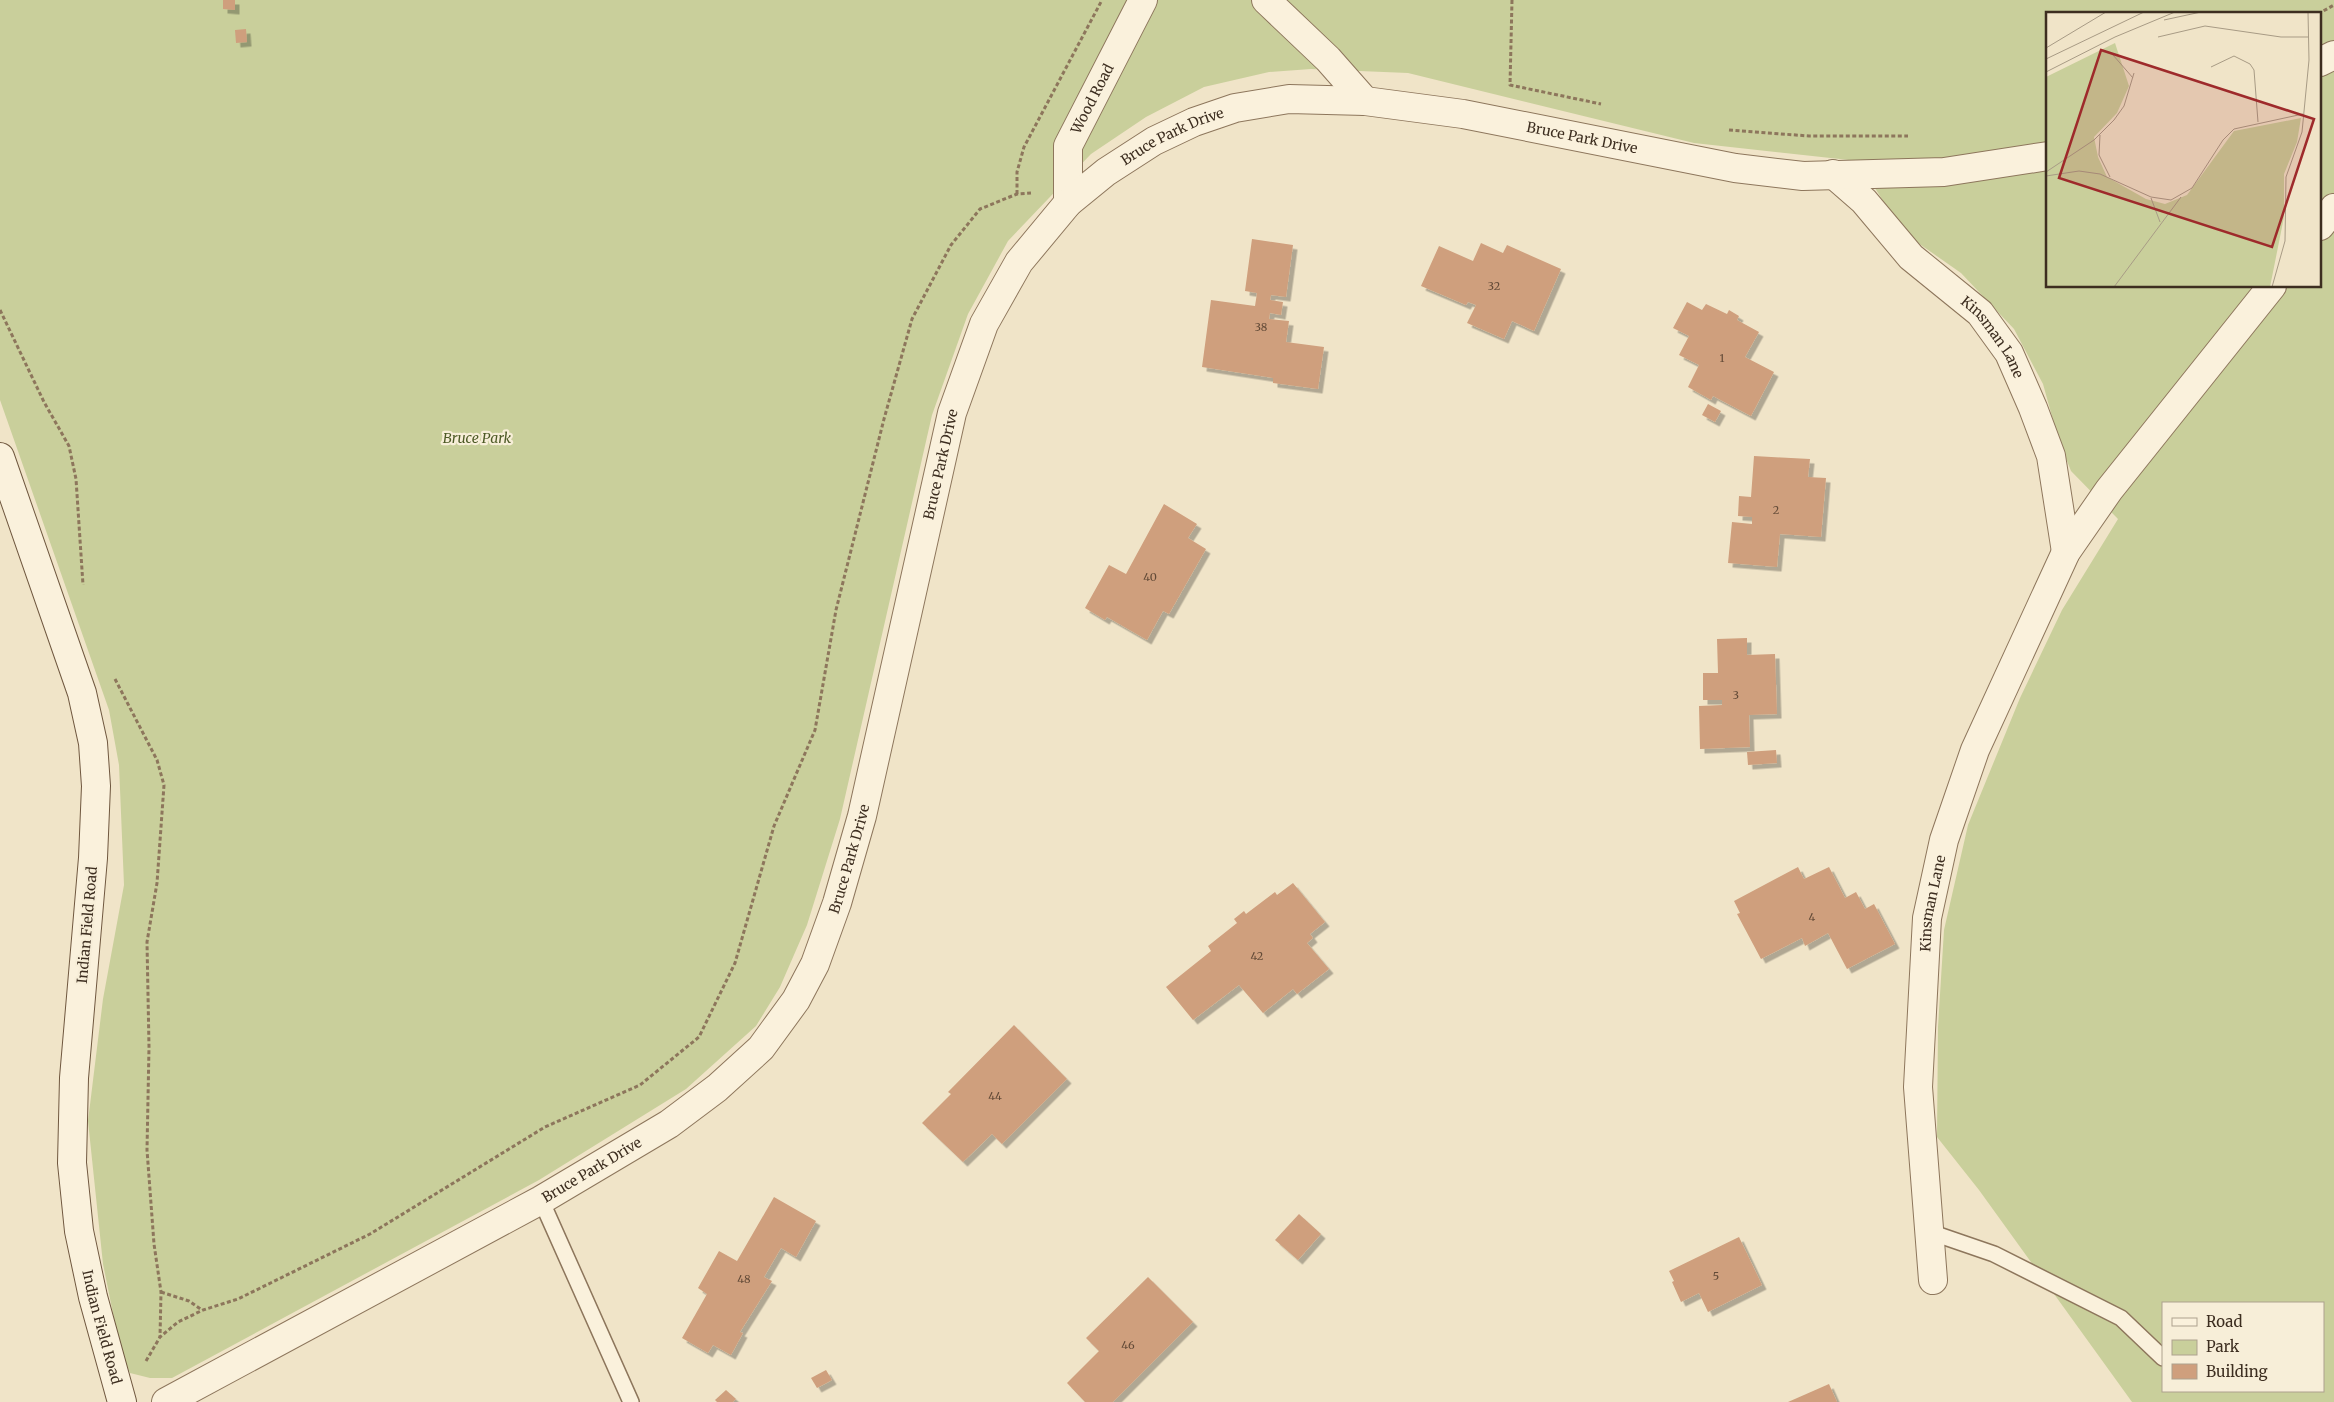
<svg xmlns="http://www.w3.org/2000/svg" width="2334" height="1402" font-family="Merriweather,serif">
	<style>
		.green { fill: #c9cf9b; fill-rule: evenodd }
		.building { fill: #cf9f7d; filter: url(#shadow) }
		.lines { fill: none; stroke-linecap: round; stroke-linejoin: round }
		.service-casing { stroke: #8d765c; stroke-width: 18 }
		.minor-casing { stroke: #8d765c; stroke-width: 30 }
		.secondary-casing { stroke: #6f573f; stroke-width: 30 }
		.path { stroke: #8d765c; stroke-width: 3; stroke-dasharray: 4 2.5; stroke-linecap: butt }
		.service { stroke: #faf1dc; stroke-width: 15 }
		.minor { stroke: #faf1dc; stroke-width: 28 }
		.secondary { stroke: #faf1dc; stroke-width: 28 }
		.labels { text-anchor: middle; stroke-width: 4.5; stroke-linejoin: round; paint-order: stroke }
		.number-label { font-size: 11px; fill: #624a37 }
		.street-label { font-size: 14px; fill: #3d2e20; stroke: #f7eed8 }
		.park-label { font-size: 14px; font-style: italic; fill: #4d5a26; stroke: #f7eed8 }
		.inset-road { fill: none; stroke: #a89b85; stroke-width: 1 }
		.view { fill: #9e2a2b; fill-opacity: 0.15; stroke: #9e2a2b; stroke-width: 2.5 }
		.inset-edge { fill: none; stroke: #3d2e20; stroke-width: 2.5 }
	</style>
	<defs>
		<filter id="shadow"><feDropShadow dx="4.5" dy="4.5" stdDeviation="0" flood-color="#0004"/></filter>
	</defs>
	<rect width="100%" height="100%" fill="#f0e4c8"/>
	<path class="green" d="M0,0H2334V1402H2132L1979,1190L1937,1137L1938,1027L1944,930L1968,825L2020,698L2062,610L2118,519L2071,471L2058,438L2043,384L2014,329L1961,273L1911,238L1885,204L1858,161L1694,143L1408,73L1311,69L1269,72L1204,87L1146,117L1091,154L1008,241L968,314L932,415L840,819L807,925L780,987L756,1026L686,1089L539,1180L172,1378H150L130,1373L120,1348L103,1264L88,1121L103,999L124,885L119,765L109,710L0,400ZM2048,14H2320V286H2048ZM2163,1303H2323V1391H2163Z"/>
	<g class="building">
		<path d="M223,0H235V10L223,9Z"/>
		<path d="M246,29L247,42L236,43L235,30Z"/>
		<path d="M1252,239L1293,245L1286,297L1271,295L1270,300L1283,302L1281,315L1270,313L1269,319L1289,321L1286,342L1324,347L1318,389L1273,383V378L1202,367L1211,300L1255,306L1257,293L1245,291Z"/>
		<path d="M1481,243L1503,253L1507,245L1561,269L1534,331L1512,321L1504,339L1467,323L1476,305L1468,302L1466,305L1421,286L1439,246L1473,261Z"/>
		<path d="M1687,302L1702,310L1706,304L1727,314L1729,310L1739,316L1737,320L1759,332L1745,357L1774,372L1751,416L1713,396L1711,400L1688,387L1699,365L1679,355L1689,336L1673,328Z"/>
		<path d="M1708,404L1721,411L1715,422L1702,415Z"/>
		<path d="M1754,456L1810,459L1808,477L1826,478L1821,537L1780,534L1777,567L1728,563L1732,522L1752,524V517L1738,516L1739,496L1751,497Z"/>
		<path d="M1164,504L1197,524L1188,538L1206,549L1169,614L1163,611L1147,640L1107,617L1105,620L1085,608L1109,565L1126,574Z"/>
		<path d="M1747,638V655L1775,654L1777,714L1749,715L1750,747L1700,749L1699,706L1722,705V700H1703V673H1718L1717,639Z"/>
		<path d="M1776,750L1777,763L1748,765L1747,752Z"/>
		<path d="M1798,867L1804,879L1829,867L1845,898L1856,892L1865,909L1874,904L1895,944L1847,969L1828,933L1805,946L1802,938L1761,959L1737,914L1740,913L1734,901Z"/>
		<path d="M1293,883L1325,922L1310,934L1313,938L1307,943L1329,969L1297,994L1293,989L1263,1013L1239,985L1193,1020L1166,987L1211,951L1208,946L1237,923L1234,919L1244,911L1246,914L1275,892L1277,895Z"/>
		<path d="M1014,1025L1067,1079L1002,1144L992,1134L963,1162L922,1123L951,1094L948,1092Z"/>
		<path d="M774,1197L816,1221L796,1257L781,1248L764,1277L772,1281L740,1332L743,1333L731,1355L713,1345L708,1353L682,1338L707,1294L698,1288L719,1251L737,1261Z"/>
		<path d="M1299,1214L1321,1234L1298,1260L1275,1240Z"/>
		<path d="M1739,1237L1762,1285L1708,1312L1699,1293L1681,1302L1672,1282L1674,1281L1669,1271Z"/>
		<path d="M1148,1277L1193,1322L1113,1402H1085L1067,1383L1099,1351L1086,1338Z"/>
		<path d="M826,1370L832,1380L817,1388L811,1378Z"/>
		<path d="M1829,1384L1837,1402H1788Z"/>
		<path d="M726,1390L736,1399L733,1402H717L715,1400Z"/>
	</g>
	<g class="lines">
		<g class="service-casing">
			<g id="service">
				<path d="M541,1200L631,1402"/>
				<path d="M1930,1232L1994,1254L2121,1318L2163,1358"/>
			</g>
		</g>
		<g class="minor-casing">
			<g id="minor">
				<path d="M1266,0L1328,59L1365,101"/>
				<path d="M2320,62L2334,55"/>
				<path id="s1" d="M1833,174L1864,201L1911,257L1980,313L2009,353L2033,408L2051,456L2066,552"/>
				<path id="s2" d="M1068,203V146L1143,0"/>
				<path d="M2320,226L2334,208"/>
				<path id="s3" d="M1933,1280L1918,1087L1927,918L1944,840L1975,750L2066,552L2109,490L2272,286"/>
				<path id="s4" d="M166,1402L541,1200L669,1124L717,1088L761,1048L796,1000L815,964L837,903L862,816L952,413L984,324L1019,262L1068,203L1106,172L1154,141L1194,122L1235,108L1289,99L1365,101L1463,114L1735,168L1803,176L1944,172L2048,156"/>
			</g>
		</g>
		<g class="secondary-casing">
			<g id="secondary">
				<path id="s5" d="M0,457L82,693L93,743L96,786L93,858L74,1078L72,1163L79,1231L93,1297L122,1402"/>
			</g>
		</g>
		<g class="path">
			<path d="M1512,0L1510,85L1601,104"/>
			<path d="M2318,14L2334,5"/>
			<path d="M1729,130L1809,136H1908"/>
			<path d="M1017,194V172L1024,147L1102,0"/>
			<path d="M0,310L44,402L69,446L76,479L83,585"/>
			<path d="M115,679L157,760L164,785L157,883L147,942L149,1047L147,1150L154,1244L161,1292L160,1337"/>
			<path d="M161,1292L189,1301L202,1310"/>
			<path d="M146,1361L160,1337L178,1322L203,1310L238,1299L370,1234L545,1127L640,1085L699,1037L735,963L774,826L815,730L836,610L884,419L912,319L951,245L980,209L1017,194L1031,193"/>
		</g>
		<use href="#service" class="service"/>
		<use href="#minor" class="minor"/>
		<use href="#secondary" class="secondary"/>
	</g>
	<g class="labels">
		<g class="number-label">
			<text x="1494" y="290">32</text>
			<text x="1261" y="331">38</text>
			<text x="1722" y="362">1</text>
			<text x="1776" y="514">2</text>
			<text x="1150" y="581">40</text>
			<text x="1736" y="699">3</text>
			<text x="1812" y="921">4</text>
			<text x="1257" y="960">42</text>
			<text x="995" y="1100">44</text>
			<text x="1716" y="1280">5</text>
			<text x="744" y="1283">48</text>
			<text x="1128" y="1349">46</text>
		</g>
		<g class="street-label">
			<text dy="5" stroke="none"><textPath href="#s2" startOffset="110">Wood Road</textPath></text>
			<text dy="5" stroke="none"><textPath href="#s4" startOffset="1730">Bruce Park Drive</textPath></text>
			<text dy="5" stroke="none"><textPath href="#s4" startOffset="2150">Bruce Park Drive</textPath></text>
			<text dy="5" stroke="none"><textPath href="#s1" startOffset="230">Kinsman Lane</textPath></text>
			<text dy="5" stroke="none"><textPath href="#s4" startOffset="1310">Bruce Park Drive</textPath></text>
			<text dy="5" stroke="none"><textPath href="#s4" startOffset="905">Bruce Park Drive</textPath></text>
			<text dy="5" stroke="none"><textPath href="#s3" startOffset="378">Kinsman Lane</textPath></text>
			<text transform="translate(87 925) rotate(-85)" y="5">Indian Field Road</text>
			<text dy="5" stroke="none"><textPath href="#s4" startOffset="485">Bruce Park Drive</textPath></text>
			<text dy="5" stroke="none"><textPath href="#s5" startOffset="889">Indian Field Road</textPath></text>
		</g>
		<g class="park-label">
			<text x="477" y="443">Bruce Park</text>
		</g>
	</g>
	<g transform="translate(2046 12)">
		<rect width="275" height="275" fill="#f0e4c8"/>
		<path d="M69,31L83,74L71,101L48,125L52,145L61,165L100,187L119,192L141,183L188,119L255,106L251,130L238,162V205L224,275H0V65Z" fill="#c9cf9b"/>
		<path class="inset-road" d="M118,8L155,0M112,25L159,14L235,25H263M0,36L60,0M67,43L87,66M0,47L98,0M165,55L188,44L204,52L208,58L212,110M0,60L69,25L129,0M54,123L53,143L64,165M0,160L48,128L68,108L78,94L88,61M0,164L33,159L54,162L105,185L125,188L146,176L177,128L188,117L257,102M105,186L114,210M68,275L135,185M226,275L239,229L240,165L256,120L263,48L262,0"/>
		<path class="view" d="M55,38L268,107L226,235L13,166Z"/>
		<rect width="275" height="275" class="inset-edge"/>
	</g>
	<rect x="2162" y="1302" width="162" height="90" fill="#f7eed8" stroke="#ada18e"/>
	<rect x="2172" y="1318" width="25" height="8" fill="#faf1dc" stroke="#ada18e"/>
	<text x="2206" y="1327" font-size="15" fill="#3d2e20">Road</text>
	<rect x="2172" y="1340" width="25" height="15" fill="#c9cf9b" stroke="#ada18e"/>
	<text x="2206" y="1352" font-size="15" fill="#3d2e20">Park</text>
	<rect x="2172" y="1364" width="25" height="15" fill="#cf9f7d" stroke="#ada18e"/>
	<text x="2206" y="1377" font-size="15" fill="#3d2e20">Building</text>
</svg>
